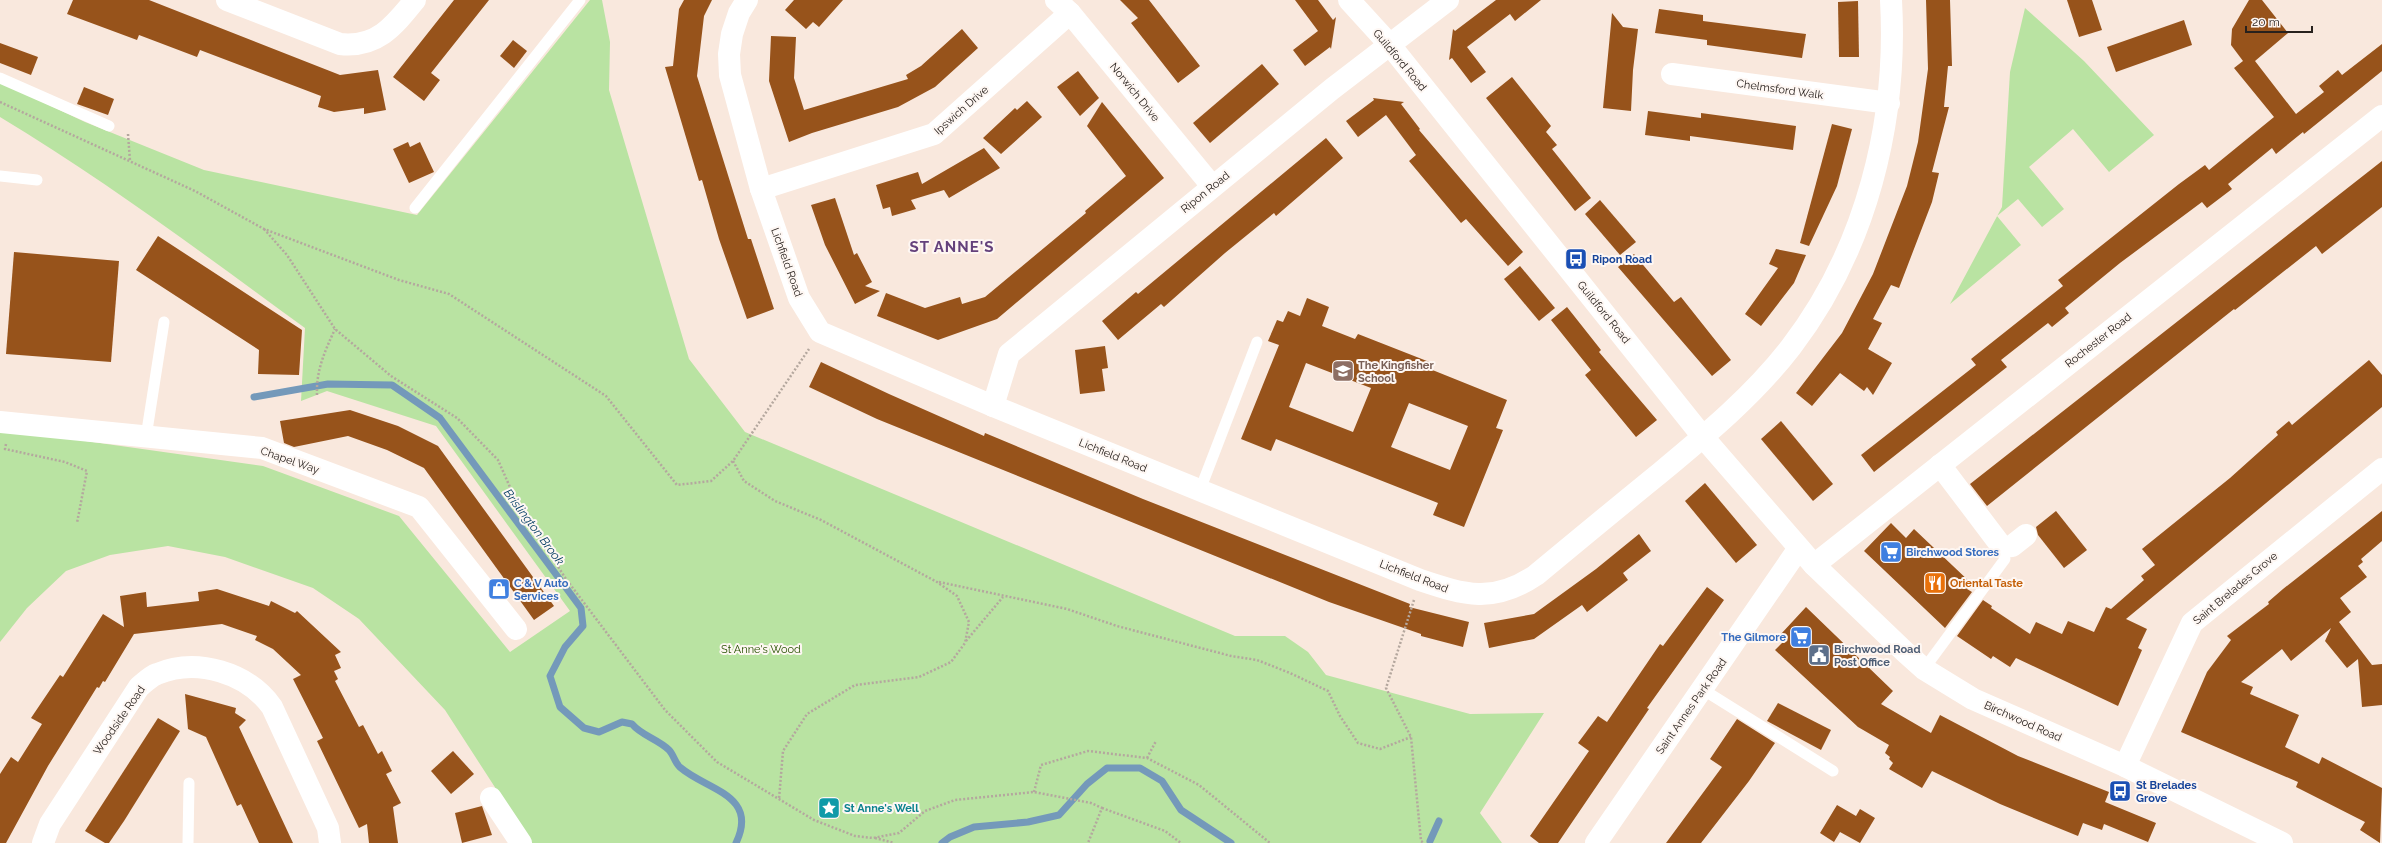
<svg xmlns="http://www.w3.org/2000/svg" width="2382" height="843" font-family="Raleway,sans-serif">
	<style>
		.green { fill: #b9e3a2 }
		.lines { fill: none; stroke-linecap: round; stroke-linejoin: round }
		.stream { stroke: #7499ba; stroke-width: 7 }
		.building { fill: #97531b; fill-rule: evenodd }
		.path { stroke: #b4a79e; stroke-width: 2.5; stroke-dasharray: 2 2; stroke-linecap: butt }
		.service { stroke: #fff; stroke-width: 11 }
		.minor { stroke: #fff; stroke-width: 22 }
		.tertiary { stroke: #fff; stroke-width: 22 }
		.labels { text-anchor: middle; stroke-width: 4; stroke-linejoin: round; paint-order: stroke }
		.street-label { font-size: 11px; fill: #28211d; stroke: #fef7f3 }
		.transit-label { font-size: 11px; font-weight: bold; fill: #164399; stroke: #fef7f3; text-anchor: start }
		.education-label { font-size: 11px; font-weight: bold; fill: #785e54; stroke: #fef7f3; text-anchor: start }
		.shop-label { font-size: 11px; font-weight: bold; fill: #366cbe; stroke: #fef7f3; text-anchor: start }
		.food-label { font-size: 11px; font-weight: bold; fill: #c56008; stroke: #fef7f3; text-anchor: start }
		.park-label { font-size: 11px; fill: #275100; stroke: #fef7f3 }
		.service-label { font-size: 11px; font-weight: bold; fill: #4e5e75; stroke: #fef7f3; text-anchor: start }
		.culture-label { font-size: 11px; font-weight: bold; fill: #0d838f; stroke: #fef7f3; text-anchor: start }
		.water-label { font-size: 12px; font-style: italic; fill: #013b62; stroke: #fef7f3 }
		.district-label { font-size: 15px; font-weight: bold; letter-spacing: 1px; fill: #64417b; stroke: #fef7f3 }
	</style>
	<rect width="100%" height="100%" fill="#f9e8dd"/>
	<g class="green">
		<path d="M590,0H602L610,42L609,90L689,359L745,432L1235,636H1285L1308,652L1326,675L1470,714L1544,713L1480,813L1502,843H531L445,710L359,619L313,588L225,557L168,546L110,555L66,571L27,608L0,642V429L263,466L399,516L510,652L570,611L436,426L327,391L301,401L305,328C205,255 106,181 0,117V82L85,122L204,170L417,215Z"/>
		<path d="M2025,8L2084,61L2154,135L2109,172L2073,129L2029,167L2064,209L2042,227L2018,199L1997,216L2021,245L1950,304L2002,207L2010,72Z"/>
	</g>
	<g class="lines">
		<g class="stream">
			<path d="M254,397L328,384L392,385L440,418L581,608L583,626L565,647L550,676L560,707L584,728L599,732L622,722L632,724C642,736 658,739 669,750C674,755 675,764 681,768C707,790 759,795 736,843"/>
			<path d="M1430,841L1439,821"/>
			<path d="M942,843L950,837L974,827L1028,822L1059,815L1087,784L1107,768H1140L1162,781L1181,810L1231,843"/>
		</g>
	</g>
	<g class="building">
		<path d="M73,0H149L340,75L378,70L386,110L364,114V108L334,112L318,107L321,96L200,50L197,57L139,35L137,40L67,14Z"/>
		<path d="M454,0H489L431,73L440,80L424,101L393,77Z"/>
		<path d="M684,0H712L704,16L697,76L748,239H751L774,309L747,319L719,239L702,180L699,181L665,67L673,66L679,9Z"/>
		<path d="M794,0H843L819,27L813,22L806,29L785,10Z"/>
		<path d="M1120,0H1149L1200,66L1178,83L1131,23L1138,18Z"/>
		<path d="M1295,0H1318L1333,20L1336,17L1331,49L1330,47L1305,66L1293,50L1318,31Z"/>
		<path d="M1496,0H1541L1515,21L1510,14L1467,47L1486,72L1471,83L1452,58L1449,60L1453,29L1455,31Z"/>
		<path d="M1926,0H1950L1952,66H1948L1944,107H1949L1932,172L1939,173L1932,202L1899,288L1891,285L1873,319L1882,323L1868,349L1892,363L1873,395L1867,387L1864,391L1840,373L1812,406L1796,393L1842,333L1873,274L1907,186L1918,142L1928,69Z"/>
		<path d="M2067,0H2092L2102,30L2079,37Z"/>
		<path d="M2249,0H2262L2288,33L2255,61L2296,114L2324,92L2319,86L2338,70L2342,75L2382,44V71L2304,134L2303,132L2276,154L2272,148L2228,184L2232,189L2207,208L2202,202L2120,263L2065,308L2069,313L2052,327L2048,323L2001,360L2007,367L1874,472L1861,455L1976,365L1971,359L2063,286L2058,280L2179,184L2205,165L2209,170L2274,117L2234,68L2243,61L2231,45L2232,29Z"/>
		<path d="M1858,1L1859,57H1839L1838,2Z"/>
		<path d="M1659,9L1703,15V21L1806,34L1802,58L1707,45V40L1655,33Z"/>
		<path d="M1612,13L1623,27L1638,29L1633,70L1631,111L1603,108Z"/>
		<path d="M2184,20L2192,45L2116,72L2107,47Z"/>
		<path d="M962,29L978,48L935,87L898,107L812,133L789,142L769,81L771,36L796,37L794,78L804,110L908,79L906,75L921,66Z"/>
		<path d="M513,40L527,51L514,68L500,56Z"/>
		<path d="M0,43L38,57L31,75L0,63Z"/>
		<path d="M1262,64L1279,84L1210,143L1193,123Z"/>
		<path d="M1078,71L1099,98L1080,116L1057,87Z"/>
		<path d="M1512,77L1551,126L1546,132L1557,145L1552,149L1591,198L1575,211L1486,98Z"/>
		<path d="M84,87L114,99L108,115L77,104Z"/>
		<path d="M1373,98L1404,102L1401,104L1420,129L1419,130L1523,252L1508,266L1466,219L1461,223L1409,161L1416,155L1386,115L1358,137L1346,121L1374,100Z"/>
		<path d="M1027,101L1042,117L1001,154L983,138L1015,108L1017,110Z"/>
		<path d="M1102,102L1164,178L997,319L938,340L877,316L886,293L925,308L960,297L962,304L985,297L1086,213L1085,211L1126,176L1087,126Z"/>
		<path d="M1648,111L1701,118V113L1796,126L1793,150L1690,136V141L1645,135Z"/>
		<path d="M1832,124L1852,129L1837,186L1809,246L1800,243Z"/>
		<path d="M1326,138L1343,158L1276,216L1274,213L1225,253L1164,307L1161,304L1118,340L1102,321L1136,292L1138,294Z"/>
		<path d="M408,142L410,147L420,142L434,172L409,183L393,149Z"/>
		<path d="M984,148L1000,168L949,198L944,190L911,200L916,209L892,216L890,207L883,209L876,185L918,172L922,184Z"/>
		<path d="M2382,161V207L2322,254L2316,246L2235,310L2234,309L1987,506L1970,484Z"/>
		<path d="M835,198L854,255L857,253L872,282L865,286L880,291L855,304L825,245L811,205Z"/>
		<path d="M1600,200L1636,242L1620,255L1585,214Z"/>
		<path d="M158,236L302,330L299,375L258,374L259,350L136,270Z"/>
		<path d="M1776,249L1806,255L1794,283L1761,326L1745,314L1778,268L1769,264Z"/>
		<path d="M14,252L119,261L111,362L6,354Z"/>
		<path d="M1634,254L1674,302L1681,297L1731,360L1712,376L1618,267Z"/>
		<path d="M1520,266L1555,308L1539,321L1504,279Z"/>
		<path d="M1307,298L1329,307L1322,326L1355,339L1358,334L1432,363L1430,369L1507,400L1496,428L1503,430L1464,527L1433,515L1438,503L1276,439L1271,451L1241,439L1279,345L1268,341L1277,320L1283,322L1288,311L1300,316ZM1306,363L1371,388L1353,432L1289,407ZM1409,403L1468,426L1450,470L1391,447Z"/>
		<path d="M1567,307L1601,350L1599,352L1657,420L1636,437L1585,375L1591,370L1551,320Z"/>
		<path d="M1105,346L1108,368L1102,369L1105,391L1080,394L1075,350Z"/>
		<path d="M2369,360L2382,375V407L2126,619L2147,629L2138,648L2142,650L2118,706L2016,658L2010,667L1993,656L1991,659L1957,636L1983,600L1992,606L1991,608L2030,634L2036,622L2062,634L2068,621L2094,632L2106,607L2111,609L2144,580L2141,576L2155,565L2142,549L2230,478L2278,435L2276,432L2289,421L2292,425Z"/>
		<path d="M821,362L889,394L984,436L985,433L1143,499L1410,604L1409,607L1469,622L1463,647L1421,636V634L1329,602L877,419L809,387Z"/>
		<path d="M350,410L398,426L438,446L554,606L534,620L424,468L387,450L348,436L294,447L284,443L280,421Z"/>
		<path d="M1781,421L1833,484L1813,501L1761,439Z"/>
		<path d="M1705,483L1757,545L1736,563L1685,501Z"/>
		<path d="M2056,511L2087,550L2064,568L2038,535L2036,527Z"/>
		<path d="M2382,511V541L2361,559L2363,562L2358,566L2367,577L2340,598L2351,612L2339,622L2372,665L2382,664V705L2362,707L2358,659L2347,668L2325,641L2331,628L2291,661L2282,649L2241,682L2253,687L2250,694L2299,715L2285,747L2319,764L2322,757L2382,788L2380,843L2360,830L2365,822L2296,787L2298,782L2181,732L2207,672L2231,640L2227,636L2269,604L2268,602L2283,589Z"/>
		<path d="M1891,523L1906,538L1914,529L1972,584L1967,589L1972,592L1945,628L1864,551Z"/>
		<path d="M1639,534L1651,551L1623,573L1628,580L1587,612L1582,605L1534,639L1489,648L1484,623L1534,614L1596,569Z"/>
		<path d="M1707,587L1724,600L1647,708L1649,709L1558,843H1539L1530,836L1589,751L1578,743L1598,716L1607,722L1660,644L1663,646Z"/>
		<path d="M217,589L269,606L271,601L295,613L297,611L341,652L335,655L341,668L334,671L338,679L335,681L359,727L363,725L378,754L382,751L392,771L386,774L401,803L393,807L398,843H369L367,824L359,828L317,741L323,738L293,679L301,675L273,649L255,640L257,636L222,624L134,634L105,682L103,681L99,688L97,687L48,766L6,843H0V774L11,757L18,762L42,724L31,718L60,675L63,677L103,614L124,627L120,596L146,592L147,607L199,601L198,592Z"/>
		<path d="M1806,607L1893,691L1881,704L1931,733L1940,715L2018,756L2109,792L2105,802L2156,823L2148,842L2104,824L2102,830L2083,823L2078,836L2000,804L1932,771L1922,788L1889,769L1893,763L1889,759L1890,757L1885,753L1889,745L1858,727L1775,650L1786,639L1781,634Z"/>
		<path d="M185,694L236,708L235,713L246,720L239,727L293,843H259L241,804L237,806L206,737L188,729Z"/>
		<path d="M1778,703L1831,730L1821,750L1767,721Z"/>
		<path d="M158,718L180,731L124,821L109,843H105L85,831Z"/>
		<path d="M1737,719L1775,743L1749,781L1701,843H1666L1722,767L1710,759Z"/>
		<path d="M453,751L474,774L451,794L431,771Z"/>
		<path d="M1837,805L1856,816L1860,809L1875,818L1860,843L1840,832L1834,842L1820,833Z"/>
		<path d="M482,806L492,835L462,843L455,813Z"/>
	</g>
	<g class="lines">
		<g class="path">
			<path d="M0,102L195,191L264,229L399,280L449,294L606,396L677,485L711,481L733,461L809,349"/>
			<path d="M128,134L130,161"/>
			<path d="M264,229L287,255L335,329L391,376L457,418L498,460L517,503L566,579L665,710L717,762L814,820L855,836L873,838L899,833L925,811L955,800L1034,792L1091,803L1102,808L1088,843"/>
			<path d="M317,395C316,370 325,351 335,329"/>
			<path d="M6,444L5,449L65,462L87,471L77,523"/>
			<path d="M733,461L744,481L775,501L821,520L937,582L957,596L969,622L965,643L951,662L919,677L855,685L807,714L783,751L779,799"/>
			<path d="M939,582L1067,609L1117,626L1231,656L1257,660L1290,673L1328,691L1340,716L1358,743L1380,749L1411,737"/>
			<path d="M1414,600L1386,688L1411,737L1421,841L1424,843"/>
			<path d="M966,641L1003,597"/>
			<path d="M1147,758L1156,741"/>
			<path d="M1034,792L1041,765L1088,751L1147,758L1199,785L1270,843"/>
			<path d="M1102,808L1165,831L1181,843"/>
			<path d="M875,838L894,843"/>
		</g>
		<g class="service">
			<path d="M0,78L109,126"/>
			<path d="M0,176L37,180"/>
			<path d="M415,208L580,0"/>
			<path d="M146,437L164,322"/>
			<path d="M1200,490L1257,342"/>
			<path d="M1924,669L2005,559"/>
			<path d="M1702,689L1833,771"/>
			<path d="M188,843L189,783"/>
		</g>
		<g class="minor">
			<path d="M227,0L340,44C377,48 394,26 415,0"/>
			<path d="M747,0L739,13L732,34L729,54L730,75L761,189L799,298L820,332L993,406L1420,580C1465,595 1493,604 1536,575C1577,541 1618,507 1660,473C1707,434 1754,395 1791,347C1866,249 1898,122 1891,0"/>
			<path d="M1056,0L1070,13L1212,186"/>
			<path d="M1672,74L1889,103"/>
			<path d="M761,189L934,134L1070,13"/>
			<path d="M993,406L1009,354L1332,89L1448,0"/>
			<path d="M0,422L262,448L419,507L516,629"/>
			<path d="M1940,465L2002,547L2012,546L2026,535"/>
			<path d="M1814,565L2382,116"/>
			<path d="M2125,766L2192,623L2382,469"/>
			<path d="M491,798L521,843"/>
			<path d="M43,843L50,824L139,687C145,682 151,676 157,674C197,657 248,673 272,707L328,828L330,843"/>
			<path d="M1596,843L1799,548"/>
		</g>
		<path class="tertiary" d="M1349,0L1390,45L1703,437L1814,565L1905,652L1924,669L1973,699L2125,766L2282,843"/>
	</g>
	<defs>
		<g id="bus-square" transform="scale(1.15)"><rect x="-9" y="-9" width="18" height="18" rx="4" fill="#1a4fb4" stroke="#fef7f3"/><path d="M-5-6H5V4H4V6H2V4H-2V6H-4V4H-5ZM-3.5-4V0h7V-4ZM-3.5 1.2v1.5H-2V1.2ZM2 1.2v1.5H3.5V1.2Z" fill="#fff"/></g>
		<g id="school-square" transform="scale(1.15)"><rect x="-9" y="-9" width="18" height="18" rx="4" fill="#8d6e63" stroke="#fef7f3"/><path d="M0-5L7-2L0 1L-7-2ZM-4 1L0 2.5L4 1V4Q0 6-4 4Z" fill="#fff"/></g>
		<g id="supermarket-square" transform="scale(1.15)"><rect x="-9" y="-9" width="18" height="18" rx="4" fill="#3f7fe0" stroke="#fef7f3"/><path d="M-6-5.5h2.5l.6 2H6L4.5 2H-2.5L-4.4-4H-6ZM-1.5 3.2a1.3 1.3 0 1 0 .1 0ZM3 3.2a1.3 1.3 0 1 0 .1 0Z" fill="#fff"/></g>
		<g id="restaurant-square" transform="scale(1.15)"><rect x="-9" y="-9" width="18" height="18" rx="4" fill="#e8710a" stroke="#fef7f3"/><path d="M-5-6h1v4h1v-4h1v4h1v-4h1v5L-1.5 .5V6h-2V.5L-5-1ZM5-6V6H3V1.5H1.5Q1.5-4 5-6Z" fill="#fff"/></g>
		<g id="shop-square" transform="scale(1.15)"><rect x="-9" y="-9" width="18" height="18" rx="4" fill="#3f7fe0" stroke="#fef7f3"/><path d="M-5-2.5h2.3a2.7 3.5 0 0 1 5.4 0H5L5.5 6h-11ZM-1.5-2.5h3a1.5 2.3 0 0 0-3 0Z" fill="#fff"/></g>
		<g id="civic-square" transform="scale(1.15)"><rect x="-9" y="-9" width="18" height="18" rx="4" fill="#5c6f8a" stroke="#fef7f3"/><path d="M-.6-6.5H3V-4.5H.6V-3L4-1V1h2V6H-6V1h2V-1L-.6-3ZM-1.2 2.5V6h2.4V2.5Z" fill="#fff"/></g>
		<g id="sight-square" transform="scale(1.15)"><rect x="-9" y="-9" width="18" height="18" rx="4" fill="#0f9aa8" stroke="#fef7f3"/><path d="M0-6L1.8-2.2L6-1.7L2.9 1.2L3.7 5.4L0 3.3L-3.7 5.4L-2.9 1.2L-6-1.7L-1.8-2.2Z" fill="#fff"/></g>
	</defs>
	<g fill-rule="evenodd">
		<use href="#bus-square" x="1576" y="259"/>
		<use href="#school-square" x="1343" y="371"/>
		<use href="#supermarket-square" x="1891" y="552"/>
		<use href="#restaurant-square" x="1935" y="583"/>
		<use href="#shop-square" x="499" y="589"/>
		<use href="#supermarket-square" x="1801" y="637"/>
		<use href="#civic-square" x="1819" y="655"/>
		<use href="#bus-square" x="2120" y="791"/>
		<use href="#sight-square" x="829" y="808"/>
	</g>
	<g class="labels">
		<g class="street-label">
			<text transform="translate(1400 60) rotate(50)" y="4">Guildford Road</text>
			<text transform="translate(1780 89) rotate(8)" y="4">Chelmsford Walk</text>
			<text transform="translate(1135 92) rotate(51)" y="4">Norwich Drive</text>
			<text transform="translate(961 110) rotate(-41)" y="4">Ipswich Drive</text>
			<text transform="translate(1205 192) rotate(-39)" y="4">Ripon Road</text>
			<text transform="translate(787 262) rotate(70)" y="4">Lichfield Road</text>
			<text transform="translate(1604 312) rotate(51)" y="4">Guildford Road</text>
			<text transform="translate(2098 340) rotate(-38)" y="4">Rochester Road</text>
			<text transform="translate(1113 455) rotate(22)" y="4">Lichfield Road</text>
			<text transform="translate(290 460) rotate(19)" y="4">Chapel Way</text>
			<text transform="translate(1414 576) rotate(21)" y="4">Lichfield Road</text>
			<text transform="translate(2235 588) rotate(-40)" y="4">Saint Brelades Grove</text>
			<text transform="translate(1691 706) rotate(-55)" y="4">Saint Annes Park Road</text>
			<text transform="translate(119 720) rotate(-55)" y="4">Woodside Road</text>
			<text transform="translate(2023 721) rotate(24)" y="4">Birchwood Road</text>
		</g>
		<g class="transit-label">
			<text x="1592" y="263">Ripon Road</text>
			<text x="2136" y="789">St Brelades<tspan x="2136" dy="13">Grove</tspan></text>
		</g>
		<g class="education-label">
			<text x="1358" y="369">The Kingfisher<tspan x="1358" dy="13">School</tspan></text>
		</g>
		<g class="shop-label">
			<text x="1906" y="556">Birchwood Stores</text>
			<text x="514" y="587">C &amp; V Auto<tspan x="514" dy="13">Services</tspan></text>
			<text x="1786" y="641" text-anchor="end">The Gilmore</text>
		</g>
		<g class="food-label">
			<text x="1950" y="587">Oriental Taste</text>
		</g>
		<g class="park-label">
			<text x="761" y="653">St Anne's Wood</text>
		</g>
		<g class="service-label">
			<text x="1834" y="653">Birchwood Road<tspan x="1834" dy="13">Post Office</tspan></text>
		</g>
		<g class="culture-label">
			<text x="844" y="812">St Anne's Well</text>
		</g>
		<g class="water-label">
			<text transform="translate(534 527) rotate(53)" y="4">Brislington Brook</text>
		</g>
		<g class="district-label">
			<text x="952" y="252">ST ANNE'S</text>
		</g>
	</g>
	<path d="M2246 26v6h66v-6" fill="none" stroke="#28211d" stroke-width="2"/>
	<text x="2252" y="26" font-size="12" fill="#28211d" stroke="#fef7f3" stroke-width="3" paint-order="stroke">20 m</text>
</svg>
